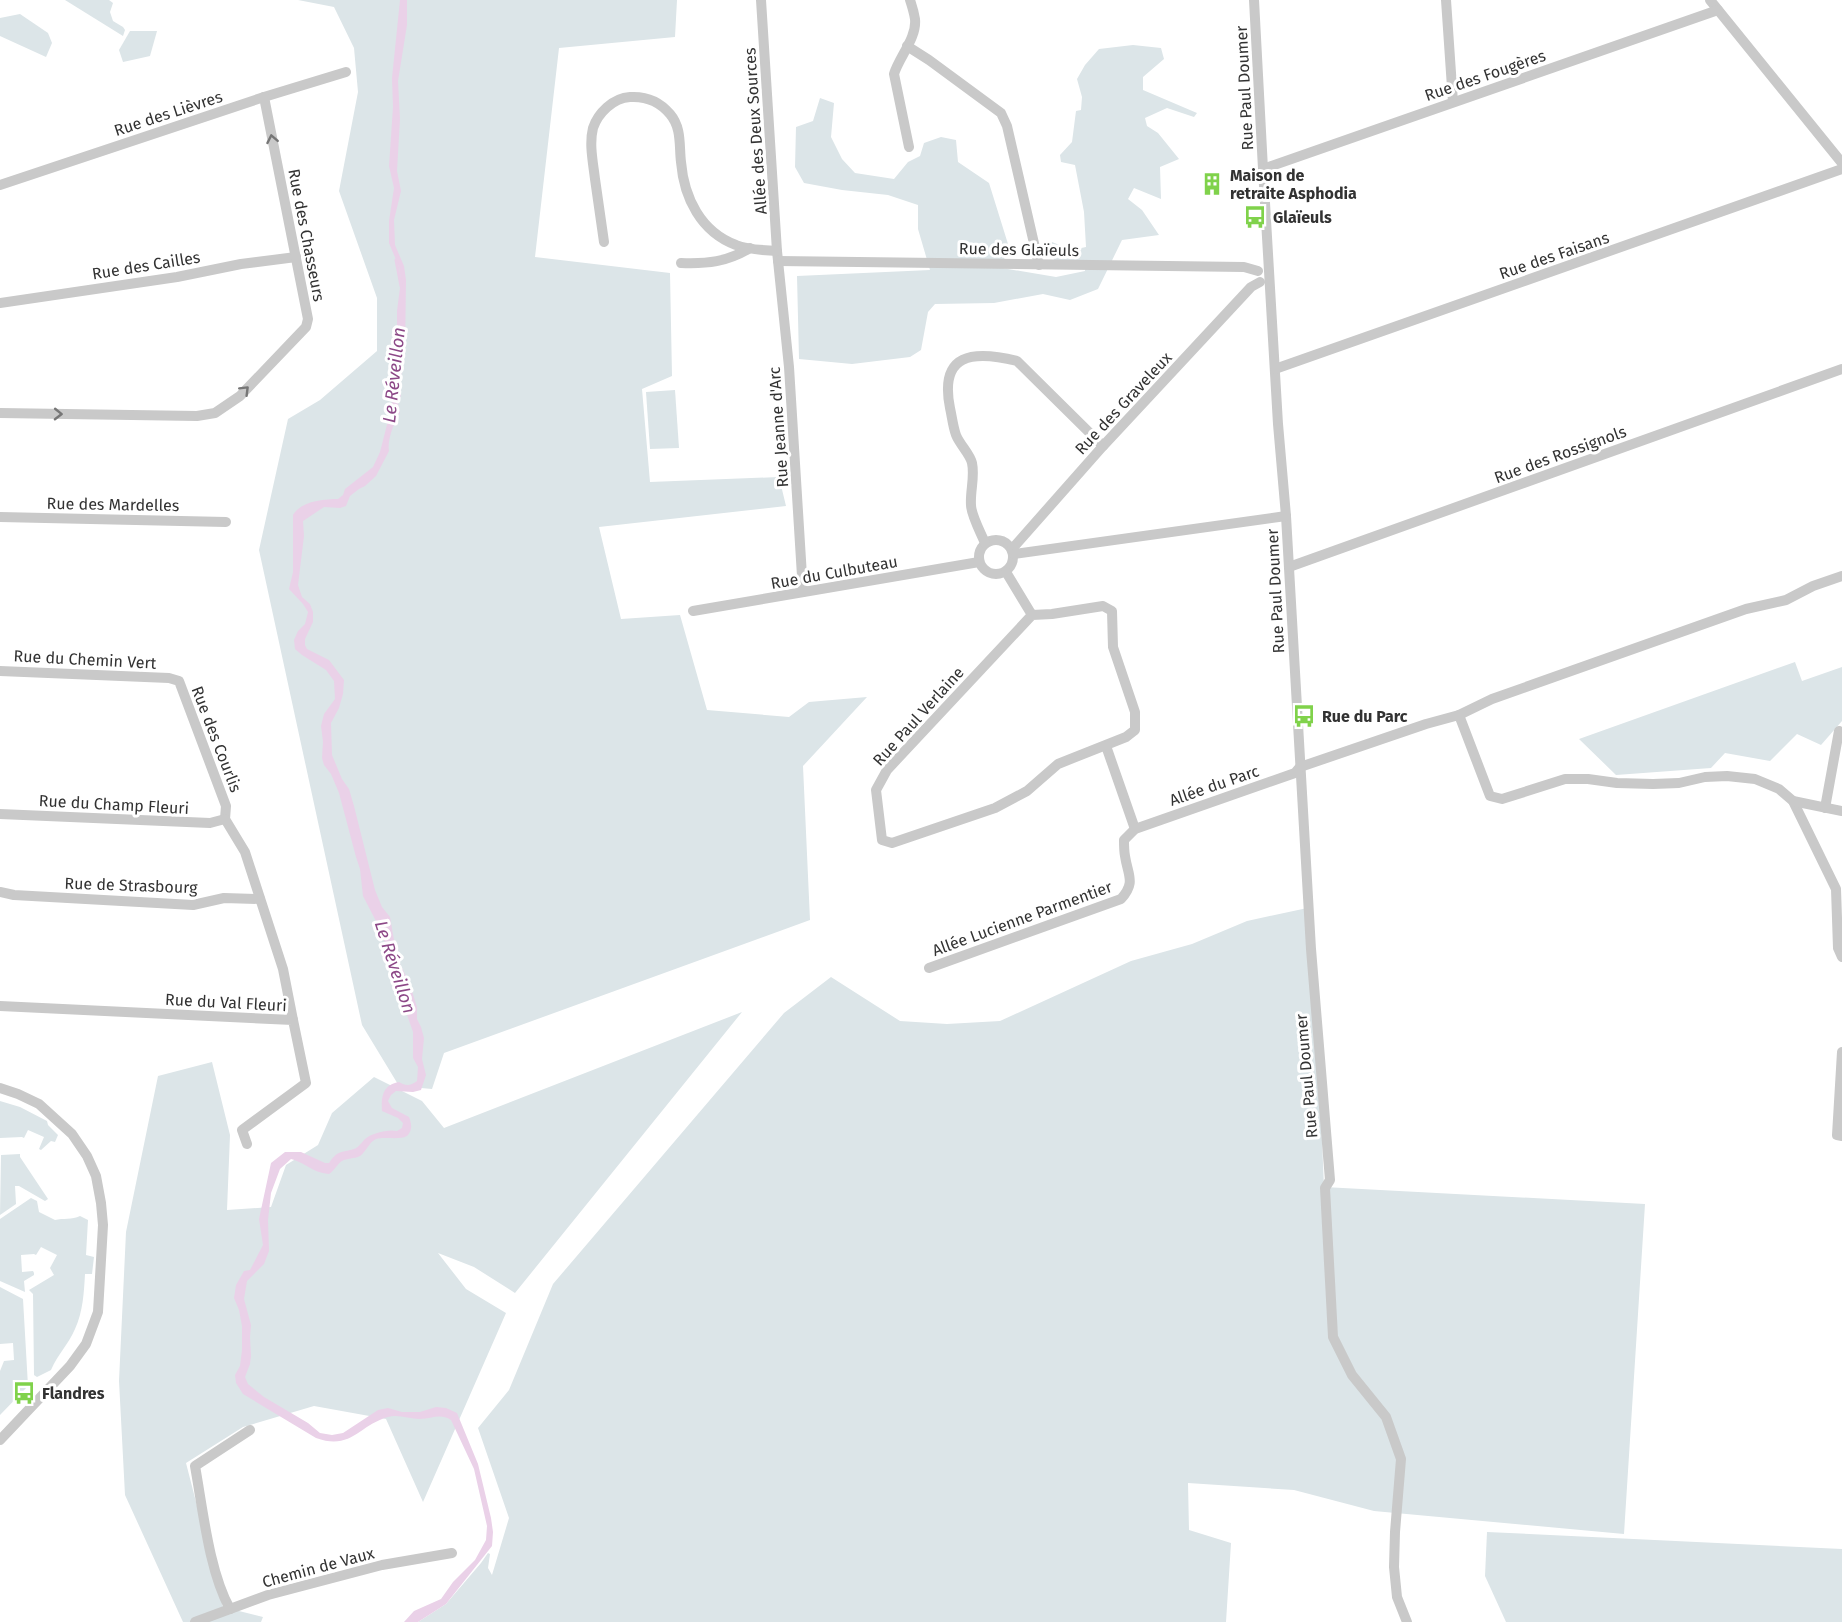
<svg xmlns="http://www.w3.org/2000/svg" width="1842" height="1622" font-family="'Fira Sans',sans-serif">
	<style>
		.green { fill: #dce5e8 }
		.water { fill: #ead1e8 }
		.lines { fill: none; stroke-linecap: round; stroke-linejoin: round }
		.stream { stroke: #ead1e8; stroke-width: 3 }
		.street { stroke: #c9c9c9; stroke-width: 10 }
		.oneway { stroke: #767676 }
		.labels { text-anchor: middle; stroke-width: 6; stroke-linejoin: round; paint-order: stroke }
		.street-label { font-size: 16px; fill: #323232; stroke: #fff }
		.poi-label { font-size: 16px; font-weight: bold; fill: #323232; stroke: #fff; text-anchor: start }
		.water-label { font-size: 18px; font-style: italic; fill: #8c4887; stroke: #fff }
	</style>
	<rect width="100%" height="100%" fill="#fff"/>
	<g class="green">
		<path d="M65,0H109L113,3L110,12L113,21L123,27L125,30L123,36Z"/>
		<path d="M298,0H677L675,37L559,48L535,257L670,273L672,376L642,389L650,482L779,477L786,506L599,527L621,619L680,615L707,710L789,717L809,702L867,697L803,766L810,920L444,1053L432,1089L399,1086L362,1025L259,550L288,419L320,400L377,351V298L339,191L358,92L354,48L334,7Z"/>
		<path d="M20,14L48,33L52,43L46,57L0,36V18Z"/>
		<path d="M130,31H157L150,56L123,62L119,50Z"/>
		<path d="M1133,45L1161,48L1164,59L1143,77V90L1197,113L1194,117L1167,108L1145,118L1147,126L1158,133L1179,159L1160,167L1161,199L1134,188L1128,199L1142,210L1159,235L1122,240L1098,289L1070,300L1043,294L994,303L935,304L928,312L921,350L910,357L852,364L799,359L797,276L930,270L918,229V205L888,195L842,190L804,183L795,167L796,127L813,121L820,98L834,103L831,137L842,159L855,173L894,179L908,162L920,156L924,143L941,137L956,140L958,162L989,183L1008,244L1002,268L1056,277L1085,271L1084,264L1055,261L1045,246L1052,242L1072,250L1086,247L1084,212L1075,165L1061,162L1060,155L1072,142L1076,111L1081,110L1082,97L1077,79L1085,65L1099,49Z"/>
		<path d="M675,390L679,448L650,449L646,392Z"/>
		<path d="M1795,662L1802,681L1842,667V721L1821,745L1797,734L1770,761L1725,753L1711,768L1616,775L1579,739Z"/>
		<path d="M1312,907L1324,1187L1645,1204L1624,1534L1374,1511L1294,1490L1188,1483L1189,1530L1231,1543L1226,1622H418L446,1604L481,1563L488,1553L490,1554L488,1568L492,1575L509,1518L478,1428L509,1390L553,1284L784,1013L831,977L900,1021L947,1024L1000,1021L1131,961L1192,944L1247,921Z"/>
		<path d="M742,1012L515,1293L474,1267L438,1253L466,1289L506,1313L423,1502L386,1419L314,1406L243,1427L186,1463L223,1607L263,1617L261,1622H183L125,1495L119,1381L126,1232L158,1076L212,1062L230,1135L227,1210L271,1207L286,1165L318,1145L332,1113L374,1077L422,1101L444,1128Z"/>
		<path d="M0,1101L20,1107L47,1121L48,1125L58,1135L55,1142L51,1141L41,1150L39,1149L44,1137L28,1130L24,1138L22,1137L0,1138Z"/>
		<path d="M20,1154V1157L48,1199L45,1201L19,1186H15L16,1204L0,1215L1,1155Z"/>
		<path d="M31,1198L37,1201L39,1212L55,1220C63,1218 72,1220 80,1216L88,1220L86,1255L94,1257L92,1274H85C84,1292 83,1312 75,1329C68,1345 58,1354 51,1370L37,1377L34,1375L33,1294L29,1290L54,1275L50,1268L57,1255L41,1247L36,1255L34,1254L21,1255L22,1272L33,1271L34,1273V1275L24,1281L25,1292L0,1281V1219Z"/>
		<path d="M0,1287L23,1299L28,1386L0,1415V1371L4,1361L14,1360L13,1343L0,1344Z"/>
		<path d="M1487,1532L1842,1549V1622H1506L1485,1576Z"/>
	</g>
	<path class="water" d="M400,0H407V25L398,81L400,119L397,171L401,191L394,220L395,245L404,266L406,280L405,352L400,383L401,395L398,403L400,413C394,422 387,440 389,451L376,476L365,486L359,489L350,496L346,506L340,508L324,507L303,521L304,536L298,585L302,597L310,604L313,612V622L305,639V645L307,649L329,660L344,680L343,694L339,708L331,723L332,755L342,779L349,789L354,806L375,890L382,907L390,917L394,940L397,945L399,962L409,982L417,1007V1019L421,1027L424,1038L422,1059L426,1075L421,1090L413,1092L396,1091L391,1095L388,1101L392,1108L409,1117C411,1122 413,1129 408,1135C402,1141 385,1136 376,1139C369,1142 366,1152 360,1156C354,1159 347,1158 342,1161C337,1164 335,1170 329,1174C311,1172 306,1163 291,1159L280,1169L271,1193L268,1220L269,1251L264,1264L247,1281L244,1299L251,1325L250,1337L251,1356L250,1364L245,1377L248,1384L264,1397L308,1423L320,1433L332,1435L343,1433L378,1410L388,1408L402,1412H420L436,1407L446,1408L457,1413L478,1464L491,1518L493,1532L492,1546L446,1604L418,1622H404L414,1611L441,1599L453,1582L475,1560L486,1540L487,1526L474,1469L451,1420C440,1413 432,1419 420,1419C409,1419 398,1414 388,1417C359,1425 351,1451 316,1438L243,1394L236,1383L235,1375L240,1366L242,1350V1326L239,1310L234,1298L236,1285L244,1271L250,1270L263,1245L259,1219L271,1163L285,1152H301L325,1163H329C338,1150 340,1153 354,1149C359,1147 361,1143 365,1139C372,1133 388,1129 397,1131L402,1128L403,1123L398,1118L382,1111C381,1096 383,1085 399,1082C406,1086 410,1086 417,1081L418,1067L413,1058V1032L405,1009V996L379,927L363,896L360,869L356,857L339,793L331,774L324,765L322,758L323,742L321,726L324,714L335,699L334,681L326,670L302,655L295,649L294,640L298,631L305,624L308,612L303,604L289,589L293,572V515C301,501 324,499 338,499L343,495L345,489L373,467L380,452L391,409L394,391L393,377L397,352V311L401,280L399,267L389,243V221L394,188L389,166L393,107L392,78Z"/>
	<g class="lines">
		<path class="stream" d="M396,260L401,286"/>
		<g class="street">
			<path d="M761,0L777,251L789,367L803,592"/>
			<path d="M1254,0L1263,169L1278,424L1286,516L1311,949L1330,1180L1325,1188L1333,1337L1352,1375L1386,1417L1401,1459L1395,1532L1394,1567L1397,1597L1407,1622"/>
			<path d="M1446,0L1453,102"/>
			<path d="M1710,0L1842,163"/>
			<path d="M907,46L929,60L1001,113L1007,126L1039,265"/>
			<path d="M909,147L894,74C899,57 917,38 915,19C914,13 912,6 910,0"/>
			<path d="M1263,169L1718,10"/>
			<path d="M0,185L264,97L346,72"/>
			<path d="M604,242C601,221 598,200 595,179C593,162 589,144 593,128C598,113 613,98 630,97C646,96 660,102 670,114C682,128 679,146 681,162C684,198 701,232 736,245C748,250 764,250 777,251"/>
			<path d="M778,261L1244,267L1258,271"/>
			<path d="M681,263C707,264 727,262 750,248"/>
			<path d="M0,303L177,277L241,264L296,257"/>
			<path d="M1275,369L1842,169"/>
			<path d="M0,413L197,416L215,413L240,396L306,327L308,319L264,97"/>
			<path d="M0,517L226,522"/>
			<circle cx="996" cy="557" r="17"/>
			<path d="M985,543C981,533 971,515 971,505C970,491 975,477 972,463C970,454 960,445 956,435C953,427 952,417 950,408C939,353 973,350 1017,361L1103,446"/>
			<path d="M1012,549L1103,446L1251,287L1260,282"/>
			<path d="M1014,554L1286,516"/>
			<path d="M1289,567L1842,369"/>
			<path d="M1006,572L1032,615L1052,614L1103,606L1112,611L1113,647L1135,712V730L1126,737L1058,764L1027,791L995,808L892,843L882,840L876,790L887,770L1032,615"/>
			<path d="M693,611L979,562"/>
			<path d="M0,671L169,678L179,681L226,806L225,819"/>
			<path d="M1459,715L1490,796L1502,799L1565,779H1588L1617,783L1653,784L1679,783L1705,777L1727,776L1755,779L1779,789L1793,801L1836,889L1838,948L1842,957"/>
			<path d="M1106,746L1135,829"/>
			<path d="M1793,801L1842,811"/>
			<path d="M1825,808L1839,731"/>
			<path d="M0,814L210,823L225,819"/>
			<path d="M225,819L245,852L283,969L293,1020"/>
			<path d="M0,892L14,895L193,905L224,898L260,899"/>
			<path d="M929,968L1121,899C1136,882 1128,876 1125,856C1124,851 1124,845 1124,840L1135,829L1295,773L1300,767L1306,765L1426,724L1459,715L1492,699L1746,609L1786,600L1813,586L1842,576"/>
			<path d="M0,1006L293,1020L306,1083L242,1130L247,1144"/>
			<path d="M1842,1052L1837,1135L1842,1136"/>
			<path d="M0,1088L18,1094L39,1104L72,1134L87,1156L96,1176L101,1203L103,1225L98,1312L86,1344L70,1366L0,1440"/>
			<path d="M230,1609C209,1571 203,1510 195,1466L250,1430"/>
			<path d="M195,1622L268,1595L382,1565L452,1553"/>
		</g>
	</g>
	<defs><path id="oneway-chevron" d="M-2-3.5L2.5 0L-2 3.5" fill="none" stroke-width="1.6" stroke-linecap="round" stroke-linejoin="round" transform="scale(1.5)"/></defs>
	<g class="oneway">
		<use href="#oneway-chevron" transform="translate(272 139) rotate(-101)"/>
		<use href="#oneway-chevron" transform="translate(245 390) rotate(-45)"/>
		<use href="#oneway-chevron" transform="translate(58 414) rotate(1)"/>
	</g>
	<defs>
		<g id="building-bare" transform="scale(1.8)"><path d="M-4-6H4V6H1V3H-1V6H-4ZM-2.5-4.3h1.7v1.8h-1.7ZM.8-4.3h1.7v1.8H.8ZM-2.5-1h1.7V.8h-1.7ZM.8-1h1.7V.8H.8Z" fill="#80d24b" stroke="#fff" stroke-width="2.5" paint-order="stroke"/></g>
		<g id="bus-bare" transform="scale(1.8)"><path d="M-5-6H5V4H4V6H2V4H-2V6H-4V4H-5ZM-3.5-4V0h7V-4ZM-3.5 1.2v1.5H-2V1.2ZM2 1.2v1.5H3.5V1.2Z" fill="#80d24b" stroke="#fff" stroke-width="2.5" paint-order="stroke"/></g>
	</defs>
	<g fill-rule="evenodd">
		<use href="#building-bare" x="1212" y="184"/>
		<use href="#bus-bare" x="1255" y="217"/>
		<use href="#bus-bare" x="1304" y="716"/>
		<use href="#bus-bare" x="24" y="1393"/>
	</g>
	<g class="labels">
		<g class="street-label">
			<text transform="translate(1485 75) rotate(-19)" y="6">Rue des Fougères</text>
			<text transform="translate(1244 88) rotate(-93)" y="6">Rue Paul Doumer</text>
			<text transform="translate(168 113) rotate(-18)" y="6">Rue des Lièvres</text>
			<text transform="translate(755 131) rotate(-94)" y="6">Allée des Deux Sources</text>
			<text transform="translate(307 235) rotate(79)" y="6">Rue des Chasseurs</text>
			<text transform="translate(1019 249) rotate(1)" y="6">Rue des Glaïeuls</text>
			<text transform="translate(1554 255) rotate(-19)" y="6">Rue des Faisans</text>
			<text transform="translate(146 265) rotate(-9)" y="6">Rue des Cailles</text>
			<text transform="translate(1123 403) rotate(-47)" y="6">Rue des Graveleux</text>
			<text transform="translate(778 427) rotate(-94)" y="6">Rue Jeanne d'Arc</text>
			<text transform="translate(1560 454) rotate(-20)" y="6">Rue des Rossignols</text>
			<text transform="translate(113 504) rotate(1)" y="6">Rue des Mardelles</text>
			<text transform="translate(834 572) rotate(-10)" y="6">Rue du Culbuteau</text>
			<text transform="translate(1275 591) rotate(-93)" y="6">Rue Paul Doumer</text>
			<text transform="translate(85 659) rotate(3)" y="6">Rue du Chemin Vert</text>
			<text transform="translate(918 716) rotate(-48)" y="6">Rue Paul Verlaine</text>
			<text transform="translate(217 739) rotate(69)" y="6">Rue des Courlis</text>
			<text transform="translate(1214 785) rotate(-19)" y="6">Allée du Parc</text>
			<text transform="translate(114 804) rotate(3)" y="6">Rue du Champ Fleuri</text>
			<text transform="translate(131 885) rotate(2)" y="6">Rue de Strasbourg</text>
			<text transform="translate(1022 918) rotate(-20)" y="6">Allée Lucienne Parmentier</text>
			<text transform="translate(226 1002) rotate(3)" y="6">Rue du Val Fleuri</text>
			<text transform="translate(1306 1076) rotate(-95)" y="6">Rue Paul Doumer</text>
			<text transform="translate(318 1567) rotate(-15)" y="6">Chemin de Vaux</text>
		</g>
		<g class="poi-label">
			<text x="1230" y="181">Maison de<tspan x="1230" dy="18">retraite Asphodia</tspan></text>
			<text x="1273" y="223">Glaïeuls</text>
			<text x="1322" y="722">Rue du Parc</text>
			<text x="42" y="1399">Flandres</text>
		</g>
		<g class="water-label">
			<text transform="translate(394 375) rotate(-84)" y="6">Le Réveillon</text>
			<text transform="translate(395 967) rotate(72)" y="6">Le Réveillon</text>
		</g>
	</g>
</svg>
